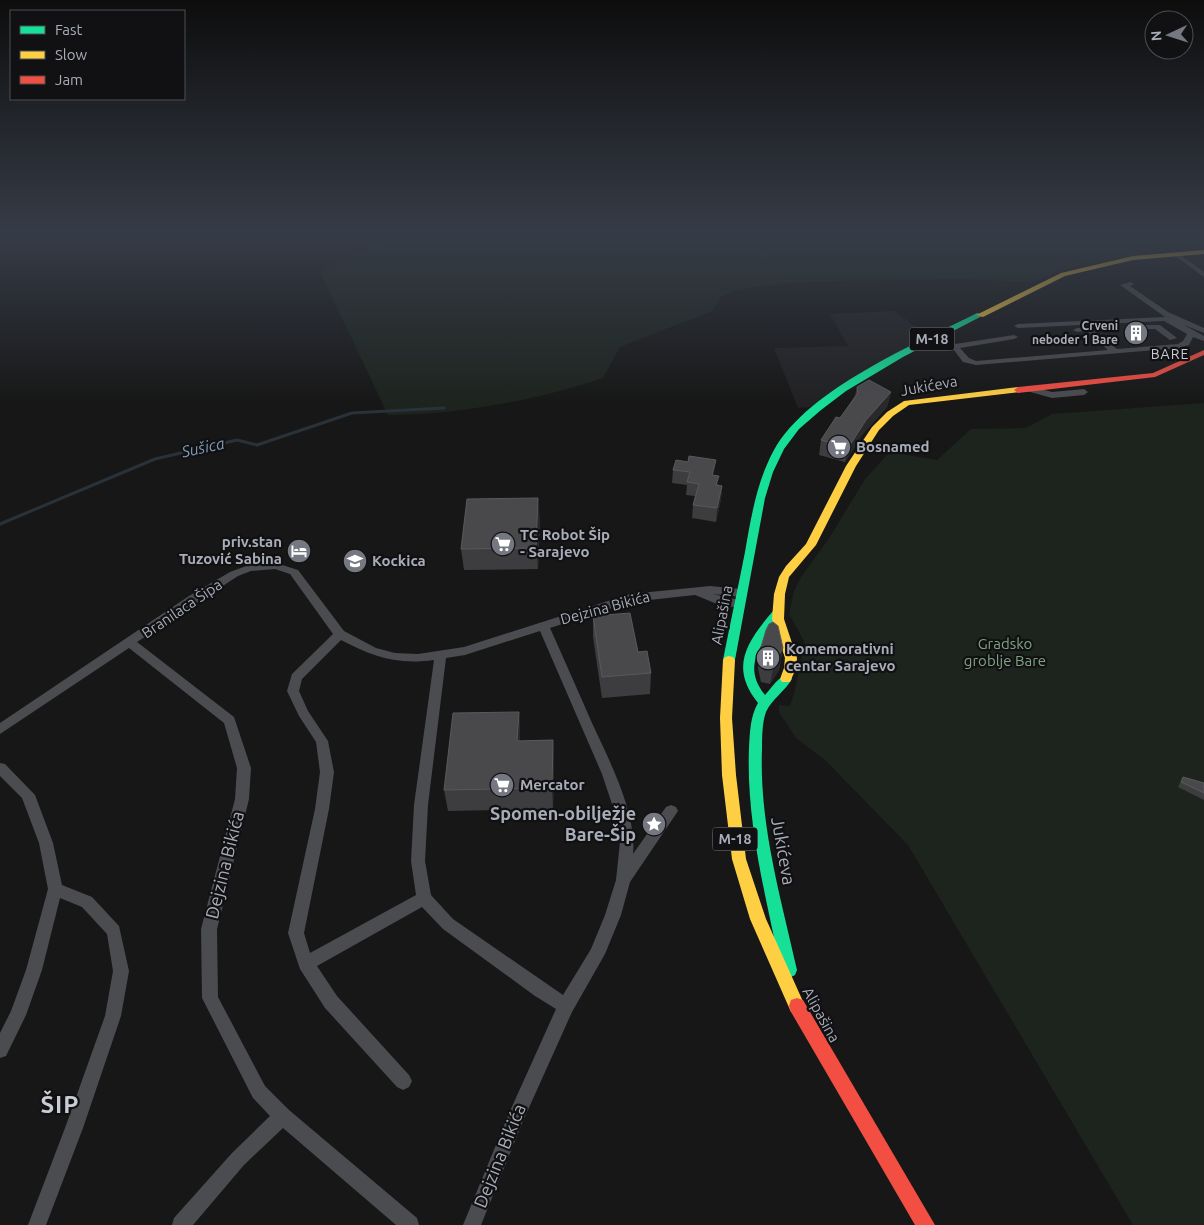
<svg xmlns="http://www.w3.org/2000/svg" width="1204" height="1225" font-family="Ubuntu,sans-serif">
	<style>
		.built { fill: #212123 }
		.green { fill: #1d241e }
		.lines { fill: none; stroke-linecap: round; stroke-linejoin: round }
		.stream { stroke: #2a3239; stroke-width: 3 }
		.street { fill: #4b4c50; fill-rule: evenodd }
		.fast { fill: #16e098; fill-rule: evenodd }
		.slow { fill: #ffcf43; fill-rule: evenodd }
		.jam { fill: #f24e42; fill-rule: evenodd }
		.wall { fill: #3d3d3f }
		.shaded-wall { fill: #29292a }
		.building { fill: #49494c; stroke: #58595d }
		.labels { text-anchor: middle; stroke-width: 4.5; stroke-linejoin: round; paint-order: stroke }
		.far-poi-label { font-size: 12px; font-weight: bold; fill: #a8adb8; stroke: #111113; text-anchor: end }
		.shield { fill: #111113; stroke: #7b7e86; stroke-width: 1 }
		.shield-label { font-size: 14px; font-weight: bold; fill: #a8adb8 }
		.far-neighbourhood-label { font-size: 14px; letter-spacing: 1px; fill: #c9ccd4; stroke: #111113 }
		.street-label { font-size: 15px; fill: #a8adb8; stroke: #111113 }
		.poi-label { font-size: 15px; font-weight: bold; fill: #a8adb8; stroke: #111113; text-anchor: start }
		.park-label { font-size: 15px; fill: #7fa381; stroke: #111113 }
		.water-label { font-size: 16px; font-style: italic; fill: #7f9bb3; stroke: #111113 }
		.near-poi-label { font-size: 18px; font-weight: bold; fill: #a8adb8; stroke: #111113; text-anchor: end }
		.near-street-label { font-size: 18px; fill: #a8adb8; stroke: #111113 }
		.near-district-label { font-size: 24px; font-weight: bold; letter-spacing: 1px; fill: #c9ccd4; stroke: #111113 }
	</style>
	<rect width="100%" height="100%" fill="#171717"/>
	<path class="built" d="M894,311L930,337L813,407L798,408L774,348L848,346L830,314Z"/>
	<g class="green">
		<path d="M398,233H1204V249L1166,251L1095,261L1070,268L1032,282L964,279L839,281L789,283L740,289L722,296L712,311L620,347L603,378C537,400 458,415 388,415L320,272Z"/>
		<path d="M1204,403V1225H1133L908,845L825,760L796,738L779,712V705L790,706L795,690L805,643L789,614L794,591L801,577L830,537L865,479L890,452L937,460L971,429L1026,428L1052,414Z"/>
	</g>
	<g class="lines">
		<path class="stream" d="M0,524L155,459L237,440L257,445L352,413L444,408"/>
		<g class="street">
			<path d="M229,233H236L233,235Z"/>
			<path d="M1174,253H1178L1204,272V277L1174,255Z"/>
			<path d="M1130,282L1134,284L1130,286L1168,312L1204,328V333L1184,325L1204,336V341L1193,337L1189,345L1179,348L976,365L963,362L951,346L955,344L1014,335L1018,337L1014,339L960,348L969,358L976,361L1108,350L1087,331L1077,332L1073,330L1077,328L1089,327L1117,349L1178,344L1183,341L1187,334L1164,321L1018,328L1014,326L1018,324L1165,317L1120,285Z"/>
			<path d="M1141,325H1160L1177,338L1170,340L1155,329H1141Z"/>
			<path d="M1030,386L1052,392L1084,389L1088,392L1084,395L1052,398L1027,391L1026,389Z"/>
			<path d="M276,563L298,570L344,631L376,648L395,653L418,654L464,647L630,594L710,586L741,589L747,593L741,597L713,594L743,601L745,604L739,608L717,604L695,595L631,602L550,628C564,659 578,691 592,723C609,760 637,813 633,854L666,807L671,805L676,807L678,811L630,882L621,915L605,954L572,1012L523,1121L481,1225H463L510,1111L556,1009L535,996L443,929L422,907L317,966L337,996L409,1075L412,1081L409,1087L403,1090L397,1087L325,1008L300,969L288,933L315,809L320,772L316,742L299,716L287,691L292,674L333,634L290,574L275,569L251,571L238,576L137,642L234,717L251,768L249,799L217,929L218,997L265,1086L289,1110L417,1218L419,1225H396L283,1128L244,1165L193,1225H172L174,1218L232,1153L270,1116L253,1098L202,998L201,929L235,799L237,768L224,723L129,648L0,734V723L189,596L230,572L249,565ZM540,631L602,774L612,804L620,842L616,880L605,915L591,949L563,995L453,919L431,895L425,861L428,805L446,658L465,655ZM341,640C373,657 397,665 434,660L414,805L411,861L416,895L310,953L304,933L329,809L334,772L328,741L308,711L299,691L302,679Z"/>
			<path d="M0,763L5,764L35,795L53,843L62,885L92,897L119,926L129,971L121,1016L83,1128L46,1225H28L65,1128L105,1016L113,971L107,934L82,907L60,898L42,970L26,1015L6,1056L0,1058V1033L11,1011L26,970L48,889L39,843L22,798L0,776Z"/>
		</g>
		<g class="fast">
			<path d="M977,313L984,315L903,357L846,391L821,410L799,429L784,449L773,472L765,498L735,660L733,663H725L723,660C730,624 738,588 745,552C751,517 757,481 774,450C809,388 916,344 977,313Z"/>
			<path d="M777,610L783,614C766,640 739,663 765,695C772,688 780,673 790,676L792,679C785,691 772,699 766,712C762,723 762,737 762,749C759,824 781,898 797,970L795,975L789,978L783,975L781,970C766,897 746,823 749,748C750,732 750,717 758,703C729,667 747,642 773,611Z"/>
		</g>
		<g class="slow">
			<path d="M1204,250V254L1133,260L1065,276L983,317L976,315L1061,273L1133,256Z"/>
			<path d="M1018,387L1021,388V392L909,405L893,416L879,430L856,466L816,545L789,577L785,594L784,619L797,658L796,668L790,682H782L780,679L784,668L785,658L772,619L774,594L779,577L786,566L806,544L846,466L872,427L887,412L904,401Z"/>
			<path d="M729,656L733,657L735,660L732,718L736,775L746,859L766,919L805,1006L803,1012L797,1014L791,1012L750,919L732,859L722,775L720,718L723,660L725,657Z"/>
		</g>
		<g class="jam">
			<path d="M1204,350V355L1155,377L1018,393L1014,390L1018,387L1153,373Z"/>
			<path d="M797,998L803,1000L935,1225H915L791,1012L789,1006L791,1000Z"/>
		</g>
	</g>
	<g class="wall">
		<path d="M857,387L891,392L887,407L862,435L845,462L819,455L821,440L840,418L855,396Z"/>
		<path d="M673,470L714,475L718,485L722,486L721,499L716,522L692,518L693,505L695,496L686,495L687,485L672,483Z"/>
		<path d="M540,518L538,569L464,570L461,549Z"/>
		<path d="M593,616L638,652L651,673L650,694L602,698L593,637Z"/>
		<path d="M761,647L783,648L779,670L770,684L761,682L758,668Z"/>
		<path d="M519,712L520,733V741L553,740L554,761L553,809L448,811L444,790Z"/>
		<path d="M1183,777L1204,783V800L1178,787Z"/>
	</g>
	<g class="shaded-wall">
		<path d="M891,392L887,407L862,435L845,462L848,448L866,420Z"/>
		<path d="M716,460L714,473L710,488L712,475Z"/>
		<path d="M722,486L721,499L716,522L717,508Z"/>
		<path d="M538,498L540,518L538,569L536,548Z"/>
		<path d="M783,648L779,670L770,684L774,663Z"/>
		<path d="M519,712L520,733L519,762L517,741Z"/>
		<path d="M553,740L554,761L553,809L552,788Z"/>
	</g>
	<g class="building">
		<path d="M869,380L891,392L866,420L848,448L821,440L836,417L840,418L858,393L857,387Z"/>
		<path d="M689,456L716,460L712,475L719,476L716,485L722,486L717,508L693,505L699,484L687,482L690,472L673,470L676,460L688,462Z"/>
		<path d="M538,498L536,548L461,549L467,499Z"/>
		<path d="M630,613L638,652L647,651L651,673L602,677L593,616Z"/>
		<path d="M773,622L778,626L783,648L774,663L764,661L761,647L766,630L769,624Z"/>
		<path d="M519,712L517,741L553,740L552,788L444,790L453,713Z"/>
		<path d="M1183,777L1204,783V793L1181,782Z"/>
	</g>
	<linearGradient id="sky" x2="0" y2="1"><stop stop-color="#0d0d0d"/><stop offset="0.58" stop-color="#363c47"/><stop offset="1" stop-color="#363c47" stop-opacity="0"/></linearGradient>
	<rect width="1204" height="404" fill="url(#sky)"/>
	<defs>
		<g id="building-disc" transform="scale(1.25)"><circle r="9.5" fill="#757880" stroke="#111113"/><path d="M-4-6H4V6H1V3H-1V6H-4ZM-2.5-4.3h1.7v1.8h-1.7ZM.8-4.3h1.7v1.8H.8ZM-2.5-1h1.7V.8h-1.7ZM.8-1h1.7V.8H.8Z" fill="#fff"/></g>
		<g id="supermarket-disc" transform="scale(1.25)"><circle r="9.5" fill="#757880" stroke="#111113"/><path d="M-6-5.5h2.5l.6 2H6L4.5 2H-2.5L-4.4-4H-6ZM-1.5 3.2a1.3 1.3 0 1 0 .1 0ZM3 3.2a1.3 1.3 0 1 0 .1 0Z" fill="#fff"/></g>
		<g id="hotel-disc" transform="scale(1.25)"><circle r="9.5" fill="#757880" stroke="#111113"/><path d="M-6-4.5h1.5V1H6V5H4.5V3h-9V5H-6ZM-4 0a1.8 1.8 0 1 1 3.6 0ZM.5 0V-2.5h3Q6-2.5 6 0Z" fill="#fff"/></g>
		<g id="school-disc" transform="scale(1.25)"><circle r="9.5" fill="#757880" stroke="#111113"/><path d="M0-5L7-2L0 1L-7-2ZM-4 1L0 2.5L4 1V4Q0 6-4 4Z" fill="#fff"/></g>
		<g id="sight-disc" transform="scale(1.25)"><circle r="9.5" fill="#757880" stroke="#111113"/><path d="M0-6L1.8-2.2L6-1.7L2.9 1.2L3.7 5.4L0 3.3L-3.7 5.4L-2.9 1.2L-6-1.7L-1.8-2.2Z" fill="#fff"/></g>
	</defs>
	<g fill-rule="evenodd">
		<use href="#building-disc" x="1136" y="333"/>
		<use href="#supermarket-disc" x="839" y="447"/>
		<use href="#supermarket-disc" x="503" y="544"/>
		<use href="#hotel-disc" x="299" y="551"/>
		<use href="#school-disc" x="355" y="561"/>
		<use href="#building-disc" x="768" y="658"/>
		<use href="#supermarket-disc" x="502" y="785"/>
		<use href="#sight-disc" x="654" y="824"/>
	</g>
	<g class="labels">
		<g class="far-poi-label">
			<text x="1118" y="330">Crveni<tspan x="1118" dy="14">neboder 1 Bare</tspan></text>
		</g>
		<g class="shield">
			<rect x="909.5" y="327.5" width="45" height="23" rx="4"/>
			<rect x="712.5" y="827.5" width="45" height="23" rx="4"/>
		</g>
		<g class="shield-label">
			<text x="932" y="344">M-18</text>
			<text x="735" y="844">M-18</text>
		</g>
		<g class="far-neighbourhood-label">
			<text x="1170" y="359">BARE</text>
		</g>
		<g class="street-label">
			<text transform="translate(929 386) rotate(-10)" y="5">Jukićeva</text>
			<text transform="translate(605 608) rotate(-15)" y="5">Dejzina Bikića</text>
			<text transform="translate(182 609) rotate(-34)" y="5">Branilaca Šipa</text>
			<text transform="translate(722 615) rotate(-79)" y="5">Alipašina</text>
			<text transform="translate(821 1015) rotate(61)" y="5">Alipašina</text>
		</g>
		<g class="poi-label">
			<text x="856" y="452">Bosnamed</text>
			<text x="520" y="540">TC Robot Šip<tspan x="520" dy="17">- Sarajevo</tspan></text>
			<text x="282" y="547" text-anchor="end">priv.stan<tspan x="282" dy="17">Tuzović Sabina</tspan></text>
			<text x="372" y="566">Kockica</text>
			<text x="786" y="654">Komemorativni<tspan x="786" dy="17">centar Sarajevo</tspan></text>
			<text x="520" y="790">Mercator</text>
		</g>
		<g class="park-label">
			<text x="1005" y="649">Gradsko<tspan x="1005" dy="17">groblje Bare</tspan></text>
		</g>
		<g class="water-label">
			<text transform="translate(203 447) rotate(-12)" y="6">Sušica</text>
		</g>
		<g class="near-poi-label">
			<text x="636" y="820">Spomen-obilježje<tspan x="636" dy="21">Bare-Šip</tspan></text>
		</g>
		<g class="near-street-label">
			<text transform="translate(783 851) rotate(80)" y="6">Jukićeva</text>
			<text transform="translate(225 865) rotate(-76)" y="6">Dejzina Bikića</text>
			<text transform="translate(500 1156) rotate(-68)" y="6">Dejzina Bikića</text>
		</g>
		<g class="near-district-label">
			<text x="60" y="1113">ŠIP</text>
		</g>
	</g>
	<rect x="10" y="10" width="175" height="90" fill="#111113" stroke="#4d4f55"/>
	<rect x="20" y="26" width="25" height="8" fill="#16e098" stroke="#4d4f55"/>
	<text x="55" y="35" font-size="15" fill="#a8adb8">Fast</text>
	<rect x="20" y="51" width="25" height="8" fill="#ffcf43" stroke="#4d4f55"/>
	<text x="55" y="60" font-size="15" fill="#a8adb8">Slow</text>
	<rect x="20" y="76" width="25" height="8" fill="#f24e42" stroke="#4d4f55"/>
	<text x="55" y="85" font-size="15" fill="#a8adb8">Jam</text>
	<g transform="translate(1169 35) rotate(266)"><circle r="24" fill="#111113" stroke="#4d4f55"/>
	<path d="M0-4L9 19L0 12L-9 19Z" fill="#757880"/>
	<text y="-8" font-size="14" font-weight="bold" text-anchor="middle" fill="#a8adb8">N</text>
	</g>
</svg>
